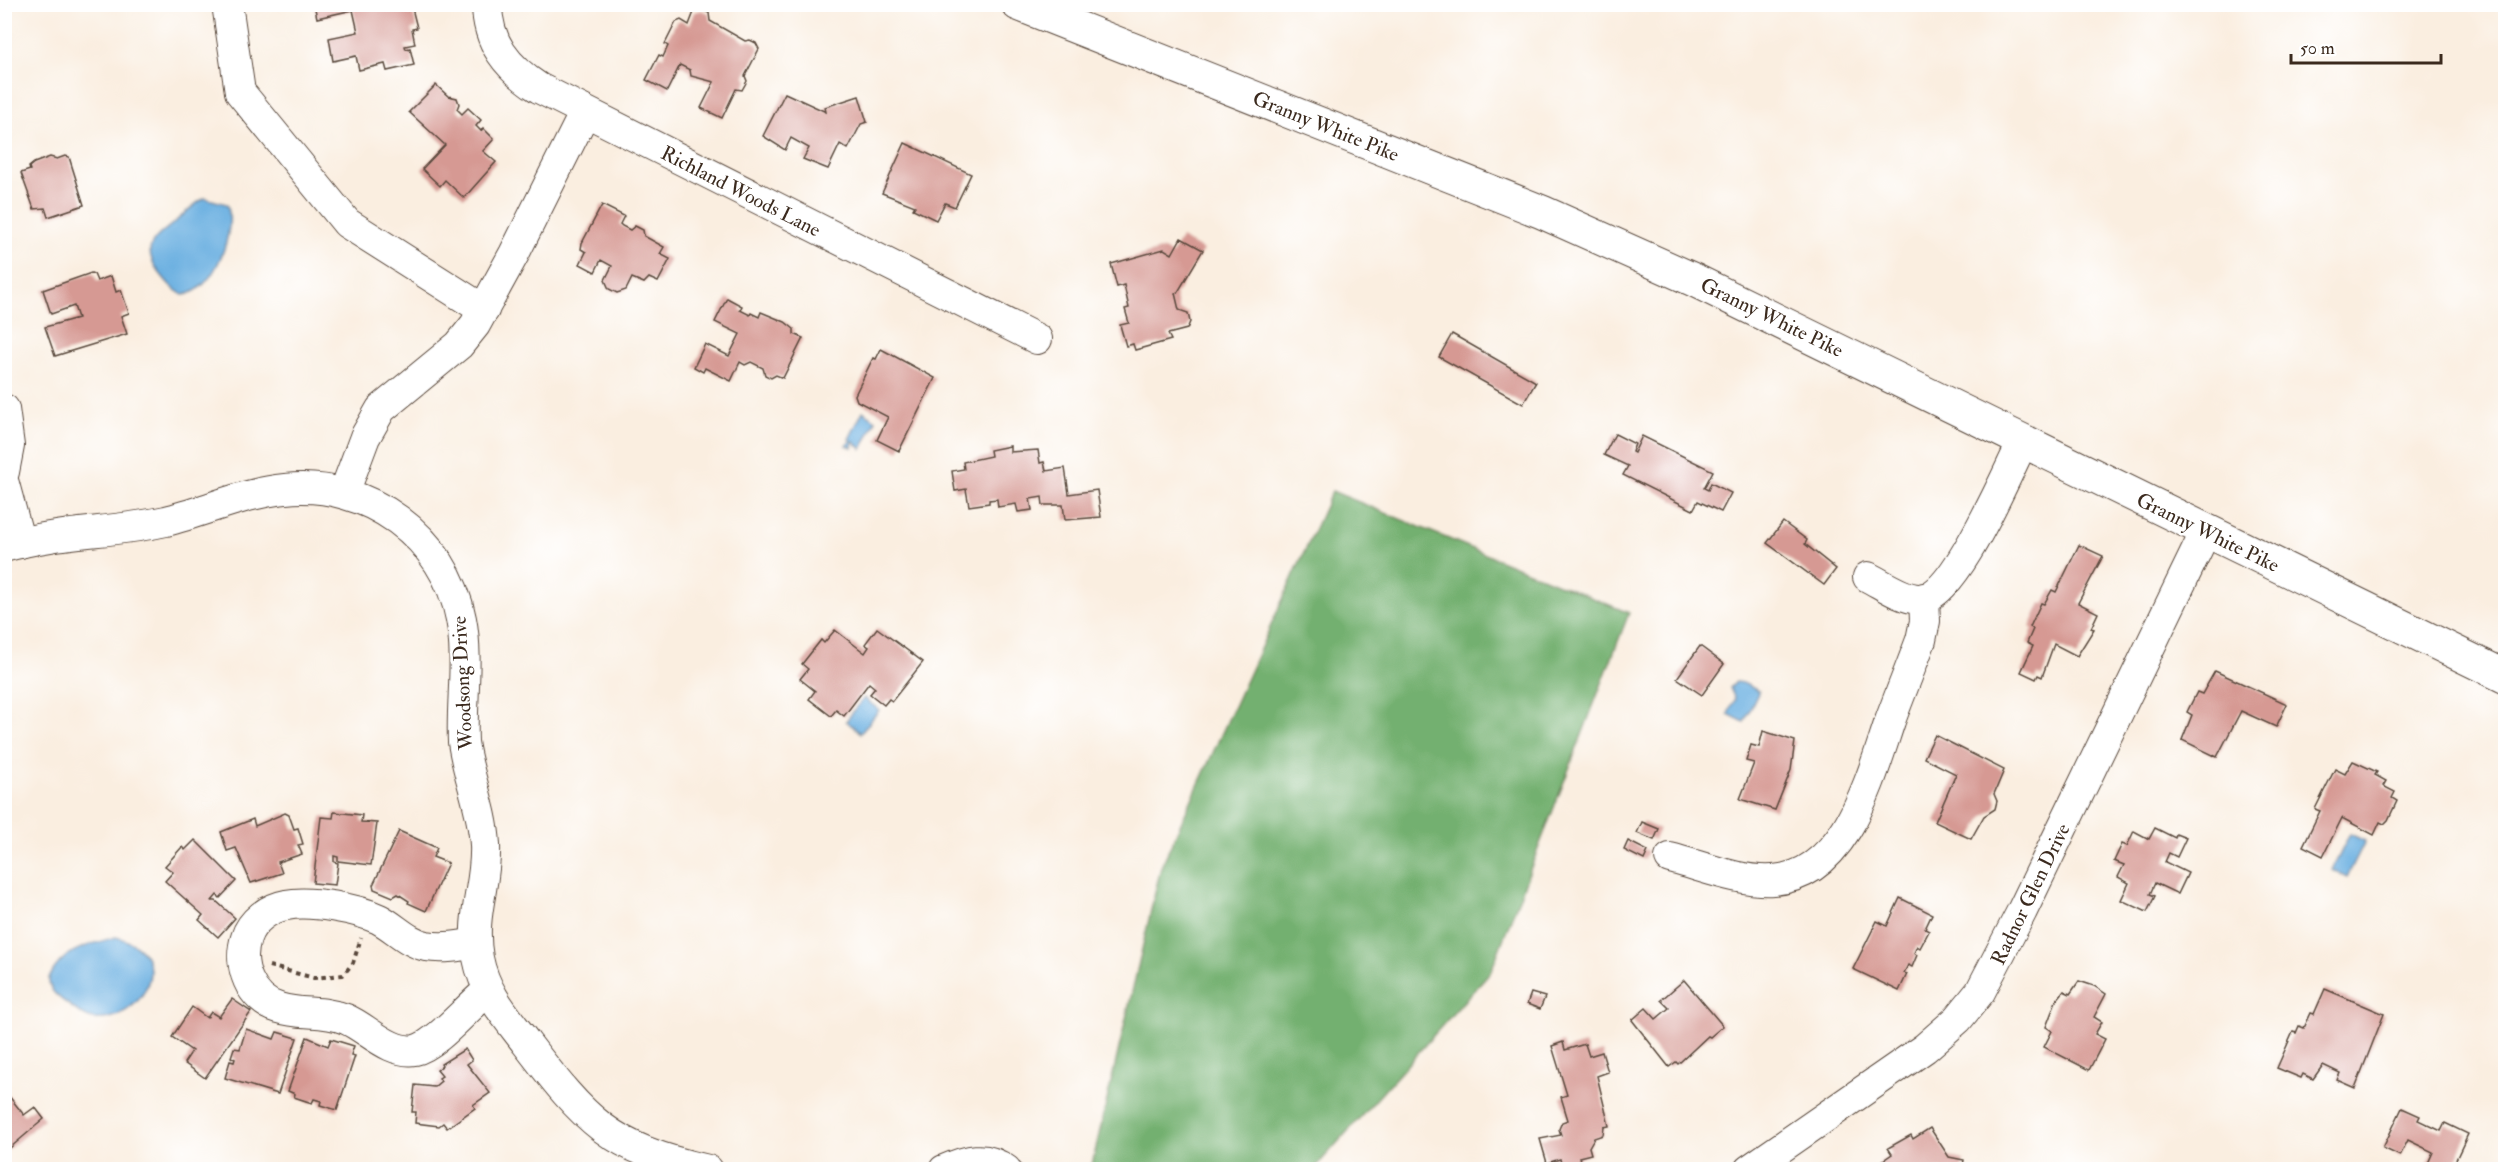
<svg xmlns="http://www.w3.org/2000/svg" width="2510" height="1174" font-family="'IM FELL Double Pica',serif">
	<style>
		.forest { fill: #73b06f; stroke: #576d46; stroke-width: 1.5 }
		.water { fill: #6cb0e1; stroke: #546d80; stroke-width: 1.5 }
		.building { fill: #d69993 }
		.lines { fill: none; stroke-linecap: round; stroke-linejoin: round }
		.minor-casing { stroke: #58473b; stroke-width: 32 }
		.major-casing { stroke: #58473b; stroke-width: 35 }
		.path { stroke: #58473b; stroke-width: 4; stroke-dasharray: 4.5 4.5; stroke-linecap: butt }
		.minor { stroke: #fff; stroke-width: 30 }
		.major { stroke: #fff; stroke-width: 33 }
		.labels { text-anchor: middle; stroke-width: 5; stroke-linejoin: round; paint-order: stroke }
		.street-label { font-size: 20px; fill: #3b2a1e; stroke: #fff }
	</style>
	<rect width="100%" height="100%" fill="#fff"/>
	<filter id="ink" filterUnits="userSpaceOnUse"><feTurbulence type="fractalNoise" baseFrequency=".0167" numOctaves="2"/><feDisplacementMap in="SourceGraphic" scale="12" xChannelSelector="R" yChannelSelector="G"/><feConvolveMatrix kernelMatrix="1 2 1 2 8 2 1 2 1" color-interpolation-filters="sRGB"/></filter>
	<filter id="wash" filterUnits="userSpaceOnUse"><feTurbulence type="fractalNoise" baseFrequency=".008" numOctaves="4" result="noise"/><feDisplacementMap in="SourceGraphic" scale="24" xChannelSelector="R" yChannelSelector="G"/><feGaussianBlur stdDeviation="1.35" result="paint"/><feColorMatrix in="noise" values="0 0 0 0 0 0 0 0 0 0 0 0 0 0 0 0 0 1.4 0 .05"/><feComposite in="paint" operator="in"/></filter>
	<g filter="url(#wash)">
		<rect width="100%" height="100%" fill="#faeee0"/>
		<path class="forest" d="M1332,491L1629,613L1491,971L1314,1169H1091L1161,867Z"/>
		<g class="water">
			<path d="M205,198L227,204C237,230 214,293 183,295C173,290 166,281 159,272C139,245 156,238 176,221C186,213 193,204 205,198Z"/>
			<path d="M863,411L876,420L862,449L853,441L852,448L846,445L851,441L849,439Z"/>
			<path d="M1736,682L1743,683L1759,691L1744,722L1728,714L1735,699L1730,688Z"/>
			<path d="M864,698L879,710L861,733L846,721Z"/>
			<path d="M2350,834L2365,841L2347,877L2332,870Z"/>
			<path d="M116,937C181,954 141,1023 94,1019C85,1019 74,1008 66,1003C57,996 48,990 49,978C63,949 88,945 116,937Z"/>
		</g>
		<g id="blocks">
			<g class="building">
				<path d="M314,4H411L417,28L412,29L415,44L405,46L406,49L410,48L414,65L387,71L385,64L359,70L356,56L333,61L329,38L358,32L353,10L317,18Z"/>
				<path d="M702,10L709,13L710,21L745,41L750,40L756,43L759,49L745,76L747,81L742,90L736,89L722,118L701,108L714,82L691,76L690,70L680,65L667,91L646,80L659,55L663,57L668,46L665,44L676,22L681,20L689,25L694,12Z"/>
				<path d="M436,85L448,96L457,98L459,104L457,109L462,114L468,108L481,120L476,126L481,131L483,128L494,139L483,151L496,162L464,198L445,180L440,186L422,169L445,145L409,112Z"/>
				<path d="M785,93L826,112L825,107L859,96L867,122L861,124L848,149L840,144L828,169L803,159L809,148L791,138L785,150L763,136Z"/>
				<path d="M905,143L971,174L955,207L945,203L936,220L913,209L915,206L882,193Z"/>
				<path d="M65,156L69,157L84,205L48,217L45,208L34,209L21,173L30,170L29,167L34,163L50,157L57,159Z"/>
				<path d="M602,205L624,216L620,224L622,226L630,230L635,226L643,230L644,236L664,247L660,254L670,259L658,282L649,278L644,283L632,278L626,290L617,293L609,289L605,280L612,266L601,260L595,272L580,264L586,252L581,249L582,243Z"/>
				<path d="M1181,238L1203,250L1178,292L1175,293L1179,310L1188,313L1190,322L1187,329L1168,334L1171,340L1135,350L1133,344L1126,346L1120,325L1129,323L1125,309L1129,308L1124,285L1117,287L1111,264L1164,249L1172,254Z"/>
				<path d="M91,273L94,274L97,281L111,276L116,292L121,290L129,313L121,316L127,334L55,356L45,327L78,318L74,306L51,314L43,290Z"/>
				<path d="M727,298L742,306L740,310L750,315L751,313L759,317L761,312L785,322L794,329V334L803,338L783,378L776,375L771,378L765,375L763,368L751,362L745,365L740,362L731,381L705,368L703,372L694,367L705,344L729,356L740,334L715,322Z"/>
				<path d="M1452,334L1536,382L1523,404L1439,357Z"/>
				<path d="M881,349L935,378L899,451L877,440L888,417L857,401L855,395L873,358L876,359Z"/>
				<path d="M1615,434L1635,444L1632,452L1634,453L1642,436L1713,471L1704,488L1708,490L1711,483L1731,493L1721,512L1698,501L1693,510L1623,475L1628,466L1604,455Z"/>
				<path d="M1010,446V452L1038,450L1040,463L1044,462L1046,471L1065,468L1069,494L1097,490L1101,517L1065,520L1063,505H1043L1042,497L1030,499L1032,510L1018,512L1016,504L998,507L997,499L989,500V503L969,506L966,489L955,491L952,471L964,469L963,462L991,456L990,450Z"/>
				<path d="M1783,522L1807,540L1805,544L1836,569L1824,585L1767,543Z"/>
				<path d="M2079,545L2103,556L2078,603L2098,613L2091,628L2094,629L2077,656L2054,644L2042,677L2038,675L2036,679L2021,672L2033,646L2027,643L2033,629L2030,627L2041,603L2044,604L2052,590L2056,592Z"/>
				<path d="M877,628L923,662L892,701L889,699L884,705L870,694L875,688L869,683L844,716L836,710L831,716L809,699L815,691L800,679L808,669L802,664L821,640L824,643L835,630L865,653L869,647L865,644Z"/>
				<path d="M1700,646L1724,664L1702,695L1677,678Z"/>
				<path d="M2215,671L2287,704L2276,727L2241,711L2217,757L2182,740L2192,715L2187,712L2197,692L2202,694Z"/>
				<path d="M1763,731L1795,741L1791,770L1775,810L1740,799L1754,763L1746,761L1751,745L1759,747Z"/>
				<path d="M1935,735L2004,770L1994,794L1997,801L1995,809L1984,816L1971,839L1935,822L1956,774L1924,758Z"/>
				<path d="M2353,761L2377,772L2375,775L2386,781L2383,786L2395,792L2392,798L2397,801L2388,820L2384,824L2380,822L2374,835L2342,818L2323,856L2303,846L2320,811L2315,809L2335,769L2345,774Z"/>
				<path d="M334,812L362,815L361,822L377,823L371,865L338,861V857L334,856V862L338,863L335,885L313,883L321,817L333,818Z"/>
				<path d="M285,813L289,815L294,829L298,828L303,844L298,845L302,854L278,862L282,873L251,883L236,848L227,851L221,832L253,819L255,826Z"/>
				<path d="M1642,822L1659,829L1654,840L1637,833Z"/>
				<path d="M2155,828L2175,838L2176,834L2186,838L2177,857L2169,853L2165,862L2188,873L2178,894L2155,883L2150,894L2155,896L2147,912L2121,900L2129,883L2118,877L2124,865L2114,861L2122,844L2127,846L2134,831L2149,839Z"/>
				<path d="M399,831L437,848L433,857L448,863L426,911L408,903L409,901L398,894L393,897L374,889L373,885Z"/>
				<path d="M195,840L236,881L220,898L217,895L212,901H216L235,918L218,937L199,920L203,915L165,881L173,872L165,866L182,847L185,850Z"/>
				<path d="M1628,841L1648,851L1644,860L1624,850Z"/>
				<path d="M1900,898L1932,914L1925,929L1929,931L1920,948L1917,946L1914,953L1917,955L1912,967L1908,965L1904,973L1907,974L1899,991L1853,969L1877,921L1887,926Z"/>
				<path d="M1684,980L1723,1026L1710,1037L1708,1036L1678,1064L1676,1062L1669,1067L1632,1020L1646,1008L1656,1019L1669,1008L1661,1000Z"/>
				<path d="M2079,981L2094,986L2106,994L2094,1017L2102,1022L2095,1034L2105,1039L2089,1070L2044,1047L2052,1031L2046,1027L2056,1001L2064,991L2070,994Z"/>
				<path d="M2325,989L2384,1014L2355,1088L2337,1080L2340,1073L2323,1065L2313,1079L2303,1074L2301,1078L2277,1068L2293,1032L2296,1033L2299,1026L2304,1028L2311,1013L2314,1014Z"/>
				<path d="M1531,993L1545,997L1540,1009L1527,1004Z"/>
				<path d="M232,999L251,1012L205,1078L184,1063L192,1051L172,1037L192,1007L207,1018L211,1012L219,1017Z"/>
				<path d="M246,1029L274,1039L277,1032L297,1038L278,1094L225,1078L230,1061L234,1062L235,1059L231,1057L234,1048L240,1049Z"/>
				<path d="M307,1037L328,1046L331,1039L354,1046L351,1055L355,1056L337,1110L320,1105L321,1101L314,1099L312,1103L294,1097L295,1094L288,1091Z"/>
				<path d="M1563,1042L1565,1050L1585,1044L1589,1056L1602,1052L1608,1072L1597,1076L1609,1126L1604,1127L1603,1135L1594,1138L1589,1147L1591,1154L1579,1157L1581,1162L1562,1167L1560,1159L1547,1163L1540,1139L1561,1135L1559,1129L1562,1122L1568,1120L1561,1097L1567,1095L1552,1046Z"/>
				<path d="M465,1049L472,1060L467,1064L490,1093L473,1105L475,1108L447,1128L443,1123L439,1126L415,1123L416,1112H412L415,1085L434,1087L441,1081L439,1078L442,1076L437,1070L442,1066L441,1064Z"/>
				<path d="M4,1090L24,1115L35,1107L44,1119L4,1153Z"/>
				<path d="M2402,1108L2420,1116L2418,1120L2441,1131L2445,1123L2468,1134L2451,1170H2425L2433,1152L2408,1140L2400,1156L2383,1148Z"/>
				<path d="M1930,1128L1949,1157L1964,1160L1962,1170H1883L1879,1163L1892,1154L1888,1148L1911,1135L1913,1139Z"/>
			</g>
		</g>
	</g>
	<g filter="url(#ink)">
		<use href="#blocks" fill-opacity="0" stroke="#58473b" stroke-width="1.5"/>
		<g class="lines">
			<g class="minor-casing">
				<g id="minor">
					<path d="M227,4L240,92L347,223L484,310"/>
					<path d="M487,4C487,43 508,68 539,88L1037,339"/>
					<path d="M4,409L9,446L4,472"/>
					<path d="M4,484L20,543"/>
					<path d="M344,493L365,437L381,409L459,345L475,325L514,254L585,112"/>
					<path d="M4,547C57,531 113,533 166,521C206,511 244,493 285,489C367,480 446,537 461,619C469,659 461,702 463,742C468,777 483,809 485,845C487,885 470,914 478,958C485,994 506,1016 527,1044C586,1121 609,1148 708,1170"/>
					<path d="M1868,577C1882,584 1903,599 1919,599C1955,599 2007,472 2023,442"/>
					<path d="M1670,858C1702,866 1739,882 1773,880C1846,876 1871,777 1890,721C1900,694 1911,667 1921,640L1925,621L1924,598"/>
					<path d="M476,943C460,946 443,949 426,946C407,942 396,928 379,919C358,909 310,900 286,905C269,908 251,921 246,938C237,965 250,1000 279,1008C301,1015 323,1010 346,1019C367,1028 390,1054 415,1050C436,1046 469,1005 488,991"/>
					<path d="M944,1170C967,1160 985,1154 1006,1170"/>
					<path d="M1749,1170L1925,1048L1958,1019L1980,992L2022,911L2206,531"/>
				</g>
			</g>
			<g class="major-casing">
				<path id="major" d="M1018,4L1542,212L1694,280L2506,677"/>
			</g>
			<path class="path" d="M269,966L314,978L343,975L353,963L361,938"/>
			<use href="#minor" class="minor"/>
			<use href="#major" class="major"/>
		</g>
	</g>
	<g class="labels">
		<g class="street-label">
			<text transform="translate(1326 126) rotate(22)" y="7">Granny White Pike</text>
			<text transform="translate(741 191) rotate(27)" y="7">Richland Woods Lane</text>
			<text transform="translate(1772 317) rotate(26)" y="7">Granny White Pike</text>
			<text transform="translate(2208 532) rotate(26)" y="7">Granny White Pike</text>
			<text transform="translate(462 683) rotate(-93)" y="7">Woodsong Drive</text>
			<text transform="translate(2030 894) rotate(-64)" y="7">Radnor Glen Drive</text>
		</g>
	</g>
	<rect width="2510" height="1174" fill="none" stroke="#fff" stroke-width="24"/>
	<path d="M2291 54v9h150v-9" fill="none" stroke="#3b2a1e" stroke-width="3"/>
	<text x="2300" y="54" font-size="18" fill="#3b2a1e" stroke="#ffffff" stroke-width="4.5" paint-order="stroke">50 m</text>
</svg>
